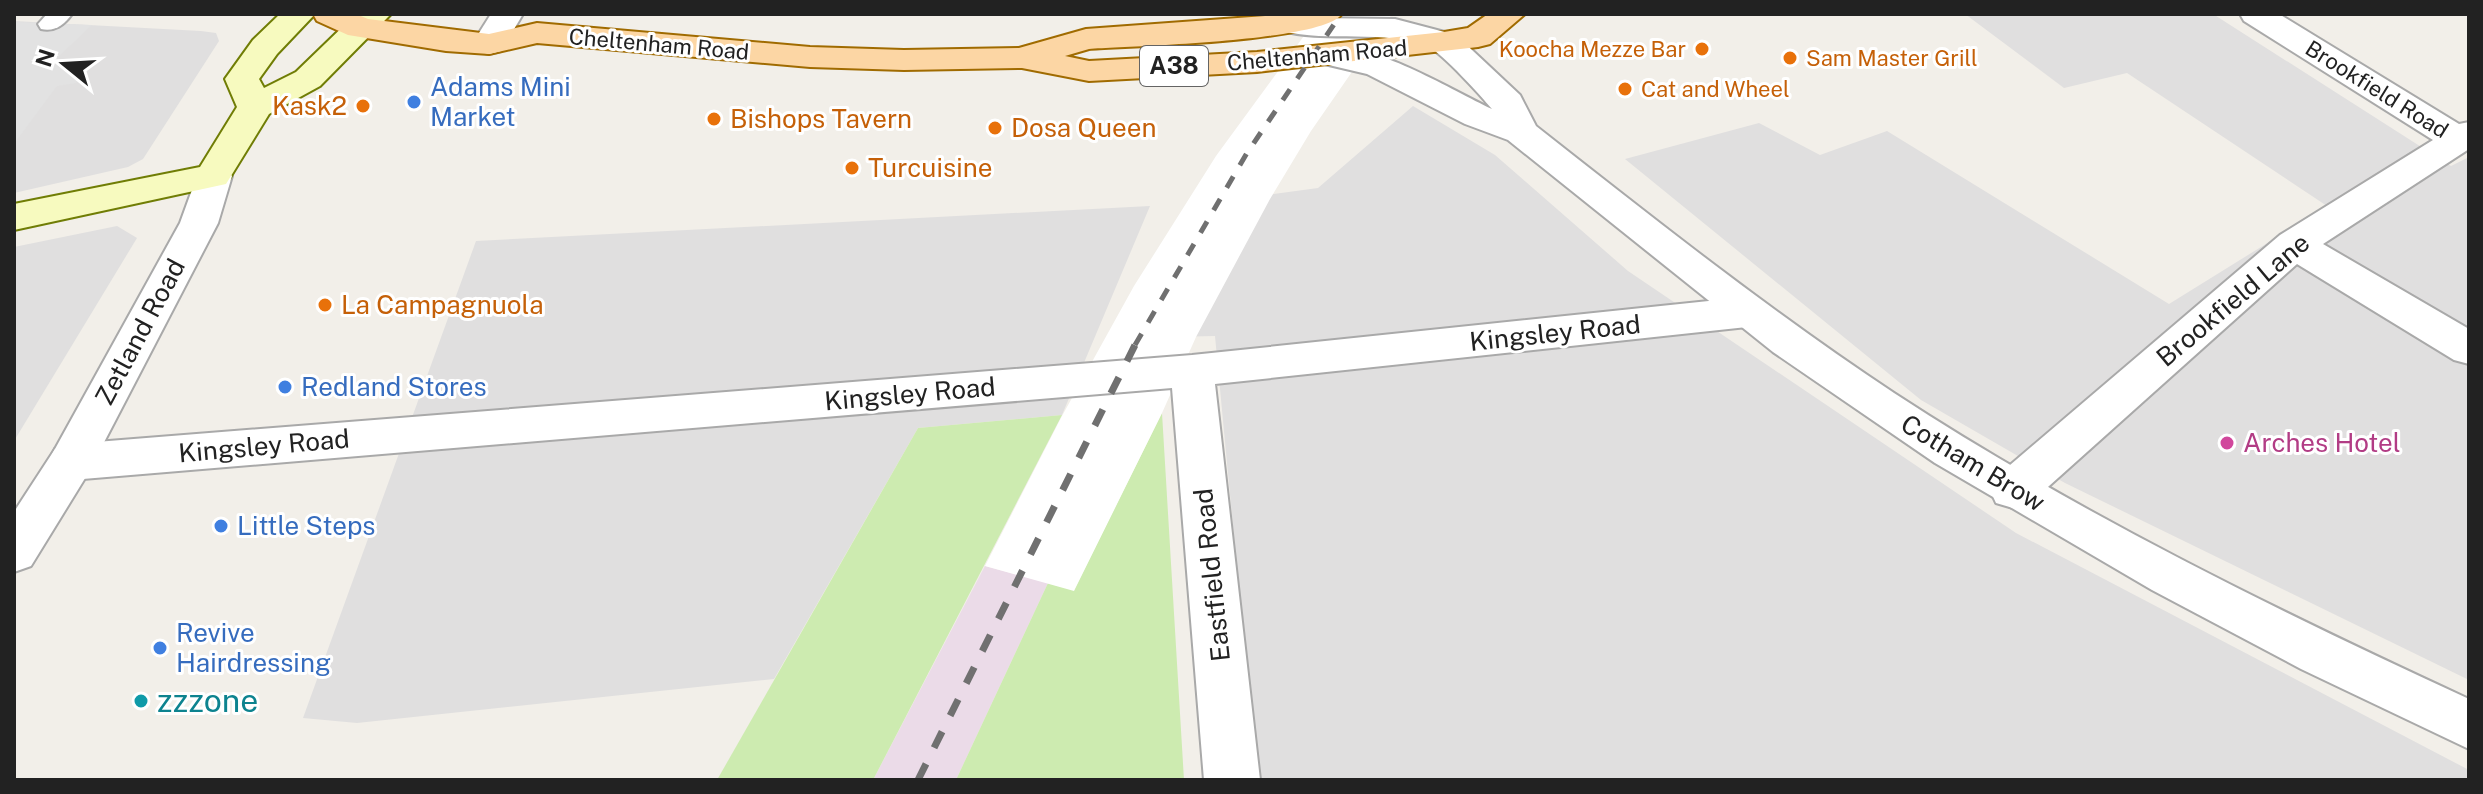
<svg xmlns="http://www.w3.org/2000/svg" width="2483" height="794" font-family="'Public Sans',sans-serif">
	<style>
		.residential { fill: #e0dfdf }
		.industrial { fill: #ebdbe8 }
		.grass { fill: #cdebb0 }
		.parking { fill: #e2e2e2 }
		.pier { fill: #fff }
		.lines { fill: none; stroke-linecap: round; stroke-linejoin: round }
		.service-casing { stroke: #a9a9a9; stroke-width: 4 }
		.minor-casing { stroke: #a9a9a9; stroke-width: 4 }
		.tertiary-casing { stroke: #a9a9a9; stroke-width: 4 }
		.secondary-casing { stroke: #707d05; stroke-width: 4 }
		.primary-casing { stroke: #a06b00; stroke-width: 4 }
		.service { fill: #fff; fill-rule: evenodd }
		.minor { fill: #fff; fill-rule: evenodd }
		.tertiary { fill: #fff; fill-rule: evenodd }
		.secondary { fill: #f7fabf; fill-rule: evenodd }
		.primary { fill: #fcd6a4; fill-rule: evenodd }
		.rail-far1 { stroke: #707070; stroke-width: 5; stroke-dasharray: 13 13; stroke-linecap: butt }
		.rail { stroke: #707070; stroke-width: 7; stroke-dasharray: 18 18; stroke-linecap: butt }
		.food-dot { fill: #e8710a; stroke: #fff; stroke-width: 3 }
		.shop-dot { fill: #3f7fe0; stroke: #fff; stroke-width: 3 }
		.hotel-dot { fill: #d1479c; stroke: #fff; stroke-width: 3 }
		.culture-dot { fill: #0f9aa8; stroke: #fff; stroke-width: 3 }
		.labels { text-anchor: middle; stroke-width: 6; stroke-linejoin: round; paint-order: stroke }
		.far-street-label { font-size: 22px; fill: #222; stroke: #fff }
		.far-food-label { font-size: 22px; fill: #c56008; stroke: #fff; text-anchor: start }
		.shield { fill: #fff; stroke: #646464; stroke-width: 2 }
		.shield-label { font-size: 24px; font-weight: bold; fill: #222 }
		.shop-label { font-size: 26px; fill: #366cbe; stroke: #fff; text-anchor: start }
		.food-label { font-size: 26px; fill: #c56008; stroke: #fff; text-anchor: start }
		.street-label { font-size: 26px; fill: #222; stroke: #fff }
		.hotel-label { font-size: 26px; fill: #b23c85; stroke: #fff; text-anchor: start }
		.near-culture-label { font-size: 32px; fill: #0d838f; stroke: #fff; text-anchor: start }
	</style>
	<rect width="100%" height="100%" fill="#f2efe9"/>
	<g class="residential">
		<path d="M1965,14H2213L2451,166L2469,157V680L2065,483L1921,400L1625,159L1759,123L1820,155L1887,131L2169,304L2327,206L2127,73L2064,88Z"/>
		<path d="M14,21L201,31L216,33L219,41L143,159L128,167L14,193Z"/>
		<path d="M1413,106L1495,155L1628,271L2016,533L2469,770V780H1257L1215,336L1171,337L1258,196L1318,188Z"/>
		<path d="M1150,206L1062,415L918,428L774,679L357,723L303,718L476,241Z"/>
		<path d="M117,226L137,238L14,441V247Z"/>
	</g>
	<path class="industrial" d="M985,566L1048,583L956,780H873Z"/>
	<g class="grass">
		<path d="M1162,413L1184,780H956L1048,583L1074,590Z"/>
		<path d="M1062,415L873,780H717L918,428Z"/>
	</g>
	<path class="parking" d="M14,22L92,25L52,63L92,64L76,83L57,86L14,144Z"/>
	<path class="pier" d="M1320,14H1392L1311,131L1270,199L1196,337L1162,413L1074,591L985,566L1062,416L1134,286L1216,156Z"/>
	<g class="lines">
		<g class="service-casing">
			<path id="service" d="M47,14H72C64,25 55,32 41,29L38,24Z"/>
		</g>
		<g class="minor-casing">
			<g id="minor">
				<path d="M491,14H523L501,51L489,54L477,51L472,44Z"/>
				<path d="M2240,14H2279L2459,124L2469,122V149L2323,244L2469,329V364L2454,360L2297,264L2030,503L2013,508L1996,503L1990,490L1996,477L2280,235L2433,140L2244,21Z"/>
				<path d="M1747,297L1762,302L1768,312L1762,322L1747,327L1215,384L1260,780H1204L1172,388L71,480L55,475L48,462L55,449L71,444L1192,355Z"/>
			</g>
		</g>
		<g class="tertiary-casing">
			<g id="tertiary">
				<path d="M1294,14L1316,18L1395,19L1456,35L1520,95L1536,126C1653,218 1770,311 1894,393C2076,512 2272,608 2469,699V749L2301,669L2152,590L1935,463L1773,352L1508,140L1465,124L1367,74L1316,62L1311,55L1316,48C1365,36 1447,88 1492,109C1481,96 1443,54 1430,48C1383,28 1330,43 1282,31L1277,24L1282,17Z"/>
				<path d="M213,164L226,168L232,176L218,223L87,475L31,566L14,572V512L55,449L180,223L200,168Z"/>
			</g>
		</g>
		<g class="secondary-casing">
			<path id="secondary" d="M280,14H315L277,54L259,79L264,88L296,72L356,14H391L320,86L269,114L226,184L14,230V204L200,167L237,107L225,79L253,40Z"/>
		</g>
		<g class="primary-casing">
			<path id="primary" d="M313,14H356L368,19L489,34L537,23L810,47L904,50L1019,48L1086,29L1292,14H1342C1323,42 1130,46 1089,49L1065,56L1089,61L1257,52L1444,32L1468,28L1488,14H1525L1490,44L1478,47L1257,72L1089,81L1022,68L904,70L810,67L537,43L489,54L446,51L348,35L317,21Z"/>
		</g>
		<use href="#service" class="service"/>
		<use href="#minor" class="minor"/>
		<use href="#tertiary" class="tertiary"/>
		<use href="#secondary" class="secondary"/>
		<use href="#primary" class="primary"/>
		<path class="rail-far1" d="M1135,345L1247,153L1341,14"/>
		<path class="rail" d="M918,780L1136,343"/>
	</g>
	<g class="food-dot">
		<circle cx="1702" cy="49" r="8"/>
		<circle cx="1790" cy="58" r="8"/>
		<circle cx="1625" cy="89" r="8"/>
		<circle cx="363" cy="106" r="8"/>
		<circle cx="714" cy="119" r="8"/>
		<circle cx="995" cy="128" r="8"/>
		<circle cx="852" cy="168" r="8"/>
		<circle cx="325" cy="305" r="8"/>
	</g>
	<g class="shop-dot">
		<circle cx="414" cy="102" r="8"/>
		<circle cx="285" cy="387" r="8"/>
		<circle cx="221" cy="526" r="8"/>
		<circle cx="160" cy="648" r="8"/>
	</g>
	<circle class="hotel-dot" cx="2227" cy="443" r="8"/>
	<circle class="culture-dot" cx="141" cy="701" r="8"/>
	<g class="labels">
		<g class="far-street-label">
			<text transform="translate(659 44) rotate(5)" y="8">Cheltenham Road</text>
			<text transform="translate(1317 55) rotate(-5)" y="8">Cheltenham Road</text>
			<text transform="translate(2377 89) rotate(32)" y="8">Brookfield Road</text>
		</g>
		<g class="far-food-label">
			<text x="1686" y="57" text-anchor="end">Koocha Mezze Bar</text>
			<text x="1806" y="66">Sam Master Grill</text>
			<text x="1641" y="97">Cat and Wheel</text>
		</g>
		<rect class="shield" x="1140" y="46" width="68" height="40" rx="6"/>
		<g class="shield-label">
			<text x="1174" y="74">A38</text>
		</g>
		<g class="shop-label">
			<text x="430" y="96">Adams Mini<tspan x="430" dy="30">Market</tspan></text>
			<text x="301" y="396">Redland Stores</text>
			<text x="237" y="535">Little Steps</text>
			<text x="176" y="642">Revive<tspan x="176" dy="30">Hairdressing</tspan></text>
		</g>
		<g class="food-label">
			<text x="347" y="115" text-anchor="end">Kask2</text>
			<text x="730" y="128">Bishops Tavern</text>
			<text x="1011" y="137">Dosa Queen</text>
			<text x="868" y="177">Turcuisine</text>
			<text x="341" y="314">La Campagnuola</text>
		</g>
		<g class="street-label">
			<text transform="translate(2233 300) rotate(-40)" y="9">Brookfield Lane</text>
			<text transform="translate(140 332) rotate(-62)" y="9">Zetland Road</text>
			<text transform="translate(1555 333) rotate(-6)" y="9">Kingsley Road</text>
			<text transform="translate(910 394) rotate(-5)" y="9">Kingsley Road</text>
			<text transform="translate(264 446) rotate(-5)" y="9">Kingsley Road</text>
			<text transform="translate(1973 463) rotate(31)" y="9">Cotham Brow</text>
			<text transform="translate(1212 575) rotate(-96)" y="9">Eastfield Road</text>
		</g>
		<g class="hotel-label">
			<text x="2243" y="452">Arches Hotel</text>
		</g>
		<g class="near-culture-label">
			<text x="157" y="712">zzzone</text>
		</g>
	</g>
	<rect width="2483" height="794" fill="none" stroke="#222222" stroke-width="32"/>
	<g transform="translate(64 64) rotate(288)" stroke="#ffffff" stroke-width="6" paint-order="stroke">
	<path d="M0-6L14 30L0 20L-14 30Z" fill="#222222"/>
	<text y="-12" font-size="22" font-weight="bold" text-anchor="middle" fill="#222222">N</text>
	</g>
</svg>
